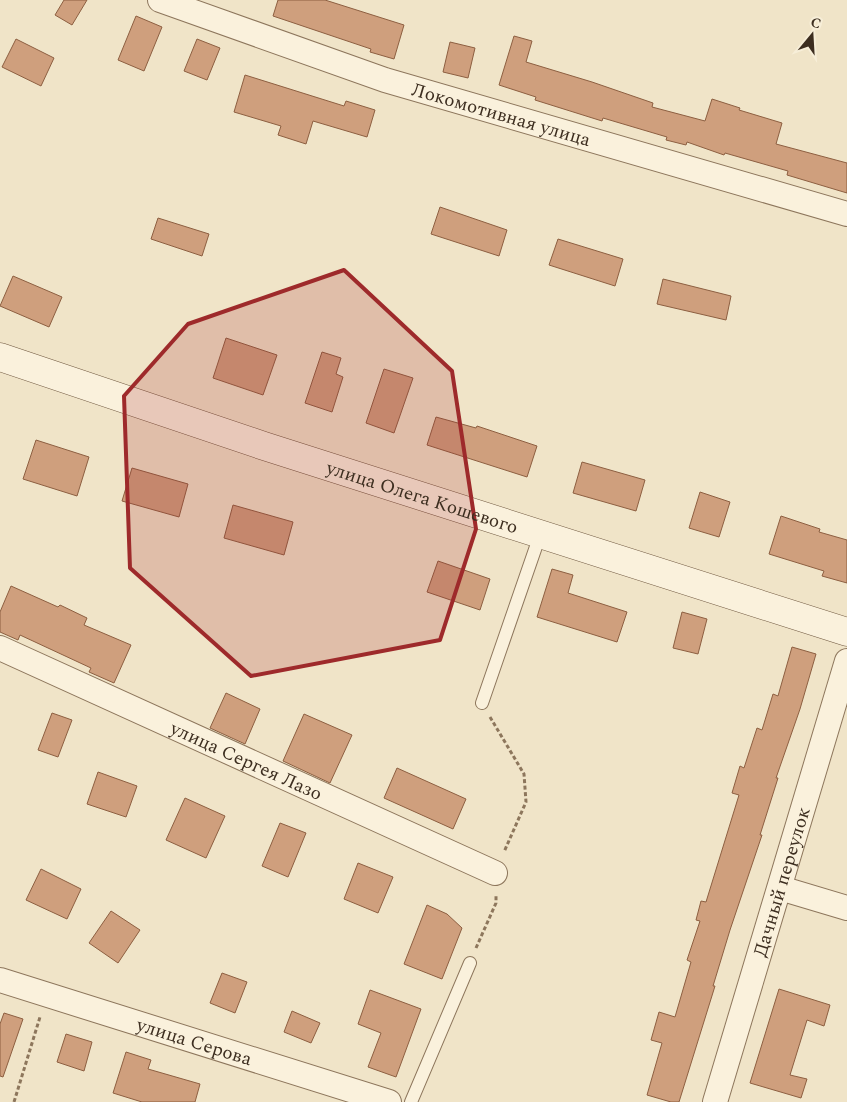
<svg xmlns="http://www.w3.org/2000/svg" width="847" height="1102" font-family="Spectral,serif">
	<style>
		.building { fill: #cf9f7d; stroke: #8d5f41 }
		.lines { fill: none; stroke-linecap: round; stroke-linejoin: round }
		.lane-casing { stroke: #8d765c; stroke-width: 14 }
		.street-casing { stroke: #8d765c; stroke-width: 26 }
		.secondary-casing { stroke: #6f573f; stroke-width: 29 }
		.path { stroke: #8d765c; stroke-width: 3; stroke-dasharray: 4 2.5; stroke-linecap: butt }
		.lane { stroke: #faf1dc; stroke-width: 12 }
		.street { stroke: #faf1dc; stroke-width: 24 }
		.secondary { stroke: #faf1dc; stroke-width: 28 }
		.marked { fill: #9e2a2b; fill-opacity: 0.2; stroke: #9e2a2b; stroke-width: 4; stroke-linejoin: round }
		.labels { text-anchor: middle; stroke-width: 5; stroke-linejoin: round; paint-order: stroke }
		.street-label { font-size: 19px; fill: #3d2e20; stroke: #f7eed8 }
	</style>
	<rect width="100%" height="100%" fill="#f0e4c8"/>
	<g class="building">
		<path d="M64,0H87L72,25L55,15Z"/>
		<path d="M278,0H325L404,25L394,59L370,52L371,49L273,16Z"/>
		<path d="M136,16L162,27L144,71L118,60Z"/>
		<path d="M514,36L532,41L526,62L592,82L653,103L652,107L705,121L712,99L740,108L739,110L782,123L776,144L847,163V193L787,175L788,171L725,153L724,155L687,142L686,145L666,140L667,137L603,118L602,121L535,100L536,97L499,85Z"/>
		<path d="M16,39L54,58L41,86L2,67Z"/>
		<path d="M197,39L220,48L207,80L184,71Z"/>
		<path d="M450,42L475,48L468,78L443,72Z"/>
		<path d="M245,75L344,106L346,101L375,110L367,137L313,121L306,144L278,135L281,126L234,112Z"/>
		<path d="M440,207L507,230L499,256L431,234Z"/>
		<path d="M158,218L209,234L202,256L151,239Z"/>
		<path d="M558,239L623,259L615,286L549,265Z"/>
		<path d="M13,276L62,297L49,327L0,306Z"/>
		<path d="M663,279L731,296L726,320L657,304Z"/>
		<path d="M226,338L277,355L263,395L213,378Z"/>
		<path d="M322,352L341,358L336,374L343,377L332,412L305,403Z"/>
		<path d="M384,369L413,378L394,433L366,423Z"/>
		<path d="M436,417L476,428L477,426L537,446L527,477L427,445Z"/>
		<path d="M36,440L89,457L77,496L23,479Z"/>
		<path d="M582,462L645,480L636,511L573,493Z"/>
		<path d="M132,468L188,484L179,517L122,501Z"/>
		<path d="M700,492L730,502L719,537L689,528Z"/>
		<path d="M233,505L293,522L284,555L224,538Z"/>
		<path d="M781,516L820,529L819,532L847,540V583L822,576L824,571L769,554Z"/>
		<path d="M438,561L490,579L480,610L427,592Z"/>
		<path d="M552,569L573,575L568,593L627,612L617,642L537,617Z"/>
		<path d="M11,586L58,607L60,605L87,618L84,625L131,645L114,683L89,672L91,668L20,635L18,640L0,632V612Z"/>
		<path d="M682,612L707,619L698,654L673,648Z"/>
		<path d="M792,647L816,654L800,709L776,778H778L760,835H762L730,930L713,986H715L679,1102H671L647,1095L662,1043L651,1040L659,1012L675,1017L691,962L687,960L700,921L696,920L701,901L706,902L739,795L732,793L740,766L744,768L757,728L762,730L773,694L778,696Z"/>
		<path d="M226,693L260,709L245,744L210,728Z"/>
		<path d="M52,713L72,720L58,757L38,750Z"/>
		<path d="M304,714L352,735L330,783L283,761Z"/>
		<path d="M397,768L466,799L453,829L384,798Z"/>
		<path d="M98,772L137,786L126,817L87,804Z"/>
		<path d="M185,798L225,816L206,858L166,840Z"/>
		<path d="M280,823L306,833L288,877L262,866Z"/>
		<path d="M358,863L393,877L378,913L344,899Z"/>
		<path d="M41,869L81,889L67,919L26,900Z"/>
		<path d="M427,905L447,914L462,928L442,979L404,964Z"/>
		<path d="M111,911L140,930L118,963L89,943Z"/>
		<path d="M222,973L247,982L235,1013L210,1003Z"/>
		<path d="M779,989L830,1005L824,1026L807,1020L790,1075L807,1079L801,1098L750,1083Z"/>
		<path d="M370,990L421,1009L396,1077L368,1067L381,1033L358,1024Z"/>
		<path d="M292,1011L320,1023L311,1043L284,1032Z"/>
		<path d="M4,1013L23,1019L3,1077L0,1076V1024Z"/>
		<path d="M66,1034L92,1042L84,1071L57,1062Z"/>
		<path d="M126,1052L151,1060L148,1069L200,1084L195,1102H142L113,1093Z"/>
	</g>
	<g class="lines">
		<g class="lane-casing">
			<g id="lane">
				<path d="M482,703L540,535"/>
				<path d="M411,1102L470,963"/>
			</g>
		</g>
		<g class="street-casing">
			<g id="street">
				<path id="s1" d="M160,0L385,80L847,214"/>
				<path id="s2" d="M0,648L495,873"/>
				<path d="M780,888L847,908"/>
				<path id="s3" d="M0,980L389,1102"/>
				<path id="s4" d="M715,1102L847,661"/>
			</g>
		</g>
		<g class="secondary-casing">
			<g id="secondary">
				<path id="s5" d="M0,357L264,446L847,632"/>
			</g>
		</g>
		<g class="path">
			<path d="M490,717L524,774L526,802L504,852"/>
			<path d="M476,948L496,903V896"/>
			<path d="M14,1102L40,1017"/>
		</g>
		<use href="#lane" class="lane"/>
		<use href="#street" class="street"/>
		<use href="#secondary" class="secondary"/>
	</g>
	<path class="marked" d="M344,270L452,371L476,529L440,640L251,676L130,568L124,396L188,324Z"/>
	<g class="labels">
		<g class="street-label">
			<text dy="7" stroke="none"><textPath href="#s1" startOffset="360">Локомотивная улица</textPath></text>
			<text dy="7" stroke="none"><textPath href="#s5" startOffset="445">улица Олега Кошевого</textPath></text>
			<text dy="7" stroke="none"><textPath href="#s2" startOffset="271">улица Сергея Лазо</textPath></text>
			<text dy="7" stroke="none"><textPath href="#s4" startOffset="230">Дачный переулок</textPath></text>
			<text dy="7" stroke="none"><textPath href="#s3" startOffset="204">улица Серова</textPath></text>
		</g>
	</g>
	<g transform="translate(812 35) rotate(18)" stroke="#f7eed8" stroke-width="4" paint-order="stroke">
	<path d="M0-4L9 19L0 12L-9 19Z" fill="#3d2e20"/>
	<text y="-8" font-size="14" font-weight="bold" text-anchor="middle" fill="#3d2e20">С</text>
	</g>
</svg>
